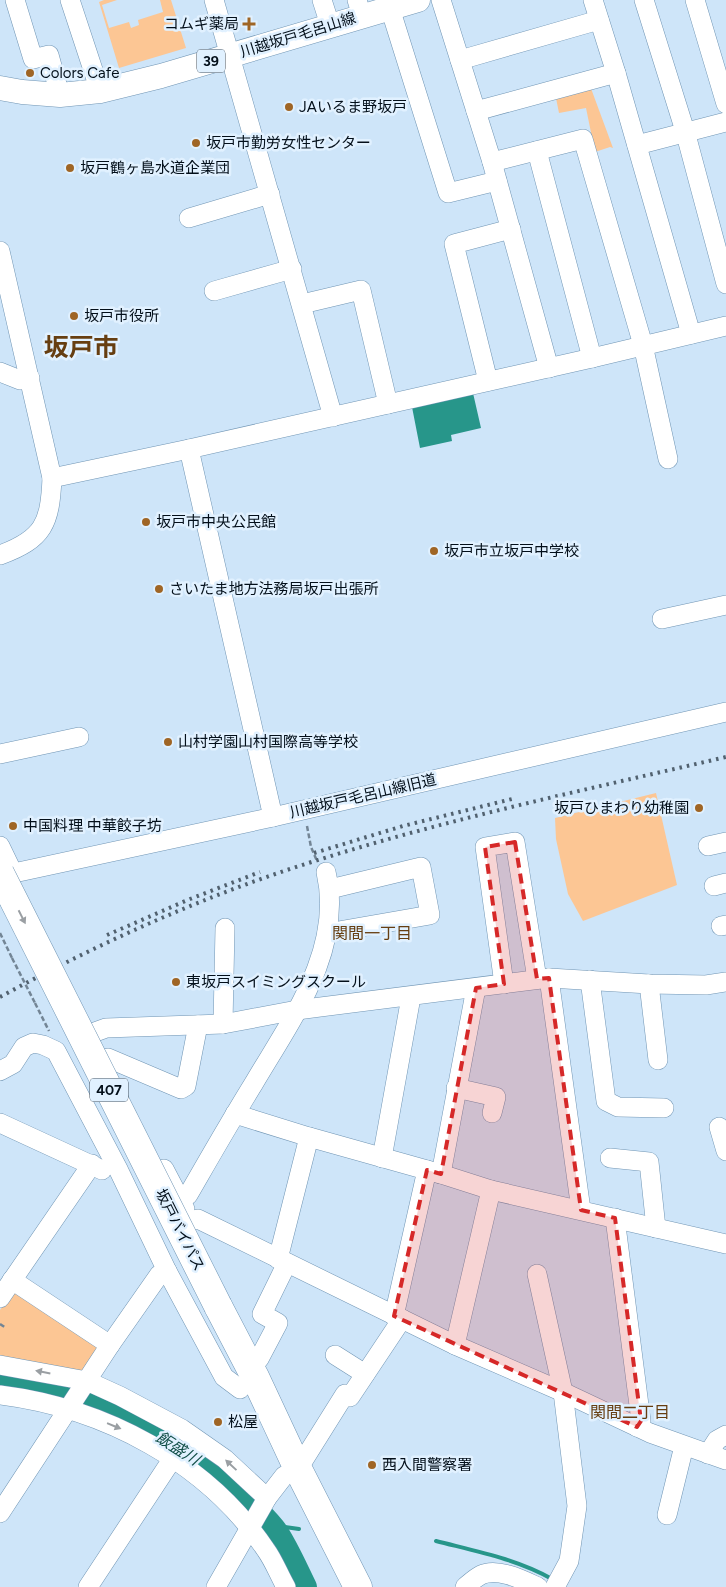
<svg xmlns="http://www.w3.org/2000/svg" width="726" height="1587" font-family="Figtree,'Noto Sans JP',sans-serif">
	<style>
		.green { fill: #fcc694 }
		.water { fill: #27968a }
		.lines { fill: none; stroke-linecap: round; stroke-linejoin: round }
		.stream { stroke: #27968a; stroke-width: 4 }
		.river { stroke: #27968a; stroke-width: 24 }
		.minor-casing { stroke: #7095b4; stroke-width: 20 }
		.major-casing { stroke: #7095b4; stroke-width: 25 }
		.highway-casing { stroke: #7095b4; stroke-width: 29 }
		.path { stroke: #738595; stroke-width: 2.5; stroke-dasharray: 5 2.5; stroke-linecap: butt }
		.minor { stroke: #fff; stroke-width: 19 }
		.major { stroke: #fff; stroke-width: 24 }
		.highway { stroke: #fff; stroke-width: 28 }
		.rail { stroke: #51616f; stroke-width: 4; stroke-dasharray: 2.5 5; stroke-linecap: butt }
		.highway-bridge-casing { stroke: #7095b4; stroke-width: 29; stroke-linecap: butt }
		.path-bridge { stroke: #738595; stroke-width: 2.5; stroke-dasharray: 5 2.5; stroke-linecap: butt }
		.highway-bridge { stroke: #fff; stroke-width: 28 }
		.oneway { fill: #9a9fa3 }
		.marked { fill: #d62828; fill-opacity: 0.2; stroke: #d62828; stroke-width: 4; stroke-dasharray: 10 6; stroke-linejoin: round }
		.poi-dot { fill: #9f6525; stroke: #e1f1ff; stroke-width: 2 }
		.labels { text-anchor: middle; stroke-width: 5; stroke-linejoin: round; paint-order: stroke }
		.shield { fill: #e1f1ff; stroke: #46535f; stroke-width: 1 }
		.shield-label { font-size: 14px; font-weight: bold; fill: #030f1a }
		.poi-label { font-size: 15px; fill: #030f1a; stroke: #e1f1ff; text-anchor: start }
		.street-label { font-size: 15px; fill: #030f1a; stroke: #e1f1ff }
		.neighbourhood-label { font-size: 16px; fill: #663e11; stroke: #e1f1ff }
		.water-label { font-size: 16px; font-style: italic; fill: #124f48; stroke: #e1f1ff }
		.town-label { font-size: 25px; font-weight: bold; fill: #663e11; stroke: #e1f1ff }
	</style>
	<rect width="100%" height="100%" fill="#cee5f9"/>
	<g class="green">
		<path d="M104,0H117L102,5L109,28L129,22L131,28L139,25L138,20L163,12L160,0H171L186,48L119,68L99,2Z"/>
		<path d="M589,83L613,148L610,147L595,152L586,108L559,113L555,93Z"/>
		<path d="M656,793L677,885L583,921L568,894L556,839L555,818Z"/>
		<path d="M14,1290L100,1347L81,1376L0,1357V1310Z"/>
	</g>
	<path class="water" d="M473,393L481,428L451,435L452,441L420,448L412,407Z"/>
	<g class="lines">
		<g class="stream">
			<path d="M271,1525L299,1529"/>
			<path d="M436,1541C475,1551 517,1559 552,1579"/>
		</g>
		<path class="river" d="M0,1382C21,1385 43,1387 64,1392C127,1407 184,1445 231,1488C246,1501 265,1516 277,1533C288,1550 296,1569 305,1587"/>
		<g class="minor-casing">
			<g id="minor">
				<path d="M15,0L33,59L49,55L60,95"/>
				<path d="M70,0L100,91"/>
				<path d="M214,0L333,417"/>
				<path d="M322,0L330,25"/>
				<path d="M357,0L362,16"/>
				<path d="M441,0L492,162L549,368"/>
				<path d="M593,0L616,73L691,334"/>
				<path d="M644,0L685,131L726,284"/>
				<path d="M695,0L726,104"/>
				<path d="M390,8L448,193L497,181"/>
				<path d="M460,60L599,20"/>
				<path d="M476,111L616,73"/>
				<path d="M637,145L726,122"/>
				<path d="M537,151L592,358"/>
				<path d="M492,162L583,139L643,345L668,459"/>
				<path d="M189,218L270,194"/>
				<path d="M0,251L52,478C50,523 44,539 0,555"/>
				<path d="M214,291L292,269"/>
				<path d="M302,304L361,290L388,404"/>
				<path d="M0,372L20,380L30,378"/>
				<path d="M488,381L454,244L511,229"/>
				<path d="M189,449L273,817"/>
				<path d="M52,478L189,449L592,358L726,326"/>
				<path d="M662,619L726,605"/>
				<path d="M0,754L79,737"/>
				<path d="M0,846L13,873"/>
				<path d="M708,846L726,842"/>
				<path d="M0,876L273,817L726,712"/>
				<path d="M714,886L726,883"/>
				<path d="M721,926L726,925"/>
				<path d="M327,933L430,915L421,867L330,889"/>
				<path d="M549,978L581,1210"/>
				<path d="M590,980L606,1101L618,1107L664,1108"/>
				<path d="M504,984L485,847L515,842L537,979"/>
				<path d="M649,984L658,1060"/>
				<path d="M223,1024L225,928"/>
				<path d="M95,1032L106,1028L223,1024L297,1010L549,978L649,984L706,985L726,982"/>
				<path d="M108,1058L181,1089L186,1086L198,1025"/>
				<path d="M0,1071L13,1064L24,1047L33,1043L43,1045L56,1051L119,1171L167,1271L224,1377L240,1389"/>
				<path d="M456,1088L496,1097L492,1113"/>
				<path d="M235,1114L309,1137L441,1174L491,1190L726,1244"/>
				<path d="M0,1123L102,1170"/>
				<path d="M719,1127L726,1151"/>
				<path d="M382,1158L411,997"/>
				<path d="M610,1158L649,1162L656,1228"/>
				<path d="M164,1169L185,1209"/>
				<path d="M441,1174L476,988"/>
				<path d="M180,1199L188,1195C210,1157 231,1120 254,1083C291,1020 344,950 326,872"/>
				<path d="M615,1218L641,1421L637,1427"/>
				<path d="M190,1221L198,1219L455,1345L563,1392L650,1433L726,1460"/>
				<path d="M278,1259L309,1137"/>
				<path d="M537,1274L563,1392L577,1506L569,1561L555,1587"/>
				<path d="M12,1280L110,1345"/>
				<path d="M0,1298L92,1164"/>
				<path d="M394,1316L427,1170"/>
				<path d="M455,1345L491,1190"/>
				<path d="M335,1355L365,1374"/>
				<path d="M259,1359L278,1323L262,1314L287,1263"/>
				<path d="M0,1365L87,1381L120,1396L182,1429L225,1459L267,1498"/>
				<path d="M0,1395C104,1408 207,1462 266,1550C274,1561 279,1575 286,1587"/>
				<path d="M708,1454L717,1440L726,1435"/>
				<path d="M0,1513L110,1345L159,1275L167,1271"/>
				<path d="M667,1515L684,1446"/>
				<path d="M88,1587L173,1458"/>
				<path d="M216,1587L267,1498L284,1476L298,1469L345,1394L350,1397L402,1319"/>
				<path d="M465,1587C470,1583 475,1578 481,1575C497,1567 523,1580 538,1587"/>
			</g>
		</g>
		<g class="major-casing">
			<path id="major" d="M0,88L22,92L60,95L100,91L161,76L418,0"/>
		</g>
		<g class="highway-casing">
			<path id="highway" d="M218,1306L255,1377L298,1469L358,1587"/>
		</g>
		<g class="path">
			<path d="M307,826L311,847L317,861"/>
			<path d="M0,933L12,958"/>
			<path d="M35,1003L49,1031"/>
			<path d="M0,1324L6,1328"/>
		</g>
		<use href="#minor" class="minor"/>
		<use href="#major" class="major"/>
		<use href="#highway" class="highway"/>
		<g class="rail">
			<path d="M314,853L403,826L512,799"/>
			<path d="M107,935L190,899L260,872"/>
			<path d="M0,997C101,942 208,894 318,860C452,818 589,789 726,757"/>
		</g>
		<g class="highway-bridge-casing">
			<path id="highway-bridge" d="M0,873L218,1306"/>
		</g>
		<path class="path-bridge" d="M12,958L35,1003"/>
		<use href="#highway-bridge" class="highway-bridge"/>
	</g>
	<defs><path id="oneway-solid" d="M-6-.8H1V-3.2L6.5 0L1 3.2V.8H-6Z" transform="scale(1.25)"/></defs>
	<g class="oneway">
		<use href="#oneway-solid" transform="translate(22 917) rotate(63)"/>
		<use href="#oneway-solid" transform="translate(43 1372) rotate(-169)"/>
		<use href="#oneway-solid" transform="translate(114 1426) rotate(22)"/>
		<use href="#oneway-solid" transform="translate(231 1465) rotate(-137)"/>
	</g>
	<path class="marked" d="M515,842L537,979L549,978L581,1210L615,1218L641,1421L637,1427L394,1316L427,1170L441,1174L476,988L504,984L485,847Z"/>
	<g class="poi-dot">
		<path d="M246.5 16.5h5v5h5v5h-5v5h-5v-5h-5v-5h5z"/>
		<circle cx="30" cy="73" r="5"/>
		<circle cx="289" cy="107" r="5"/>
		<circle cx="196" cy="143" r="5"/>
		<circle cx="70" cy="168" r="5"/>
		<circle cx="74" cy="316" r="5"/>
		<circle cx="146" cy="522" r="5"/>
		<circle cx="434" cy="551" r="5"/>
		<circle cx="159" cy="589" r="5"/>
		<circle cx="168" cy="742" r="5"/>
		<circle cx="699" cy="808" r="5"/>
		<circle cx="13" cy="826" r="5"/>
		<circle cx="176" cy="982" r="5"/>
		<circle cx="218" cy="1422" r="5"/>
		<circle cx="372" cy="1465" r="5"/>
	</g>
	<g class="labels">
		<g class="shield">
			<rect x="197" y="49.5" width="28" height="23" rx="4"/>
			<rect x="90" y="1078.5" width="38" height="23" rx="4"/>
		</g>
		<g class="shield-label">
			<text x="211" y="66">39</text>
			<text x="109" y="1095">407</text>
		</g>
		<g class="poi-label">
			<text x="239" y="29" text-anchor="end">コムギ薬局</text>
			<text x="40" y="78">Colors Cafe</text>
			<text x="299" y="112">JAいるま野坂戸</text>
			<text x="206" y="148">坂戸市勤労女性センター</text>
			<text x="80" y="173">坂戸鶴ヶ島水道企業団</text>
			<text x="84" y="321">坂戸市役所</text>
			<text x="156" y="527">坂戸市中央公民館</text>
			<text x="444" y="556">坂戸市立坂戸中学校</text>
			<text x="169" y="594">さいたま地方法務局坂戸出張所</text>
			<text x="178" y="747">山村学園山村国際高等学校</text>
			<text x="689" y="813" text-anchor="end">坂戸ひまわり幼稚園</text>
			<text x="23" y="831">中国料理 中華餃子坊</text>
			<text x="186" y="987">東坂戸スイミングスクール</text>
			<text x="228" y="1427">松屋</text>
			<text x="382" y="1470">西入間警察署</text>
		</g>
		<g class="street-label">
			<text transform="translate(298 35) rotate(-17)" y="5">川越坂戸毛呂山線</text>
			<text transform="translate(363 796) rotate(-13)" y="5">川越坂戸毛呂山線旧道</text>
			<text transform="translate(180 1230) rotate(63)" y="5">坂戸バイパス</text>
		</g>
		<g class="neighbourhood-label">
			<text x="372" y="939">関間一丁目</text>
			<text x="630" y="1418">関間二丁目</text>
		</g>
		<g class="water-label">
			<text transform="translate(178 1448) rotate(32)" y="6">飯盛川</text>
		</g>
		<g class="town-label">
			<text x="81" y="356">坂戸市</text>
		</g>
	</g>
</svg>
